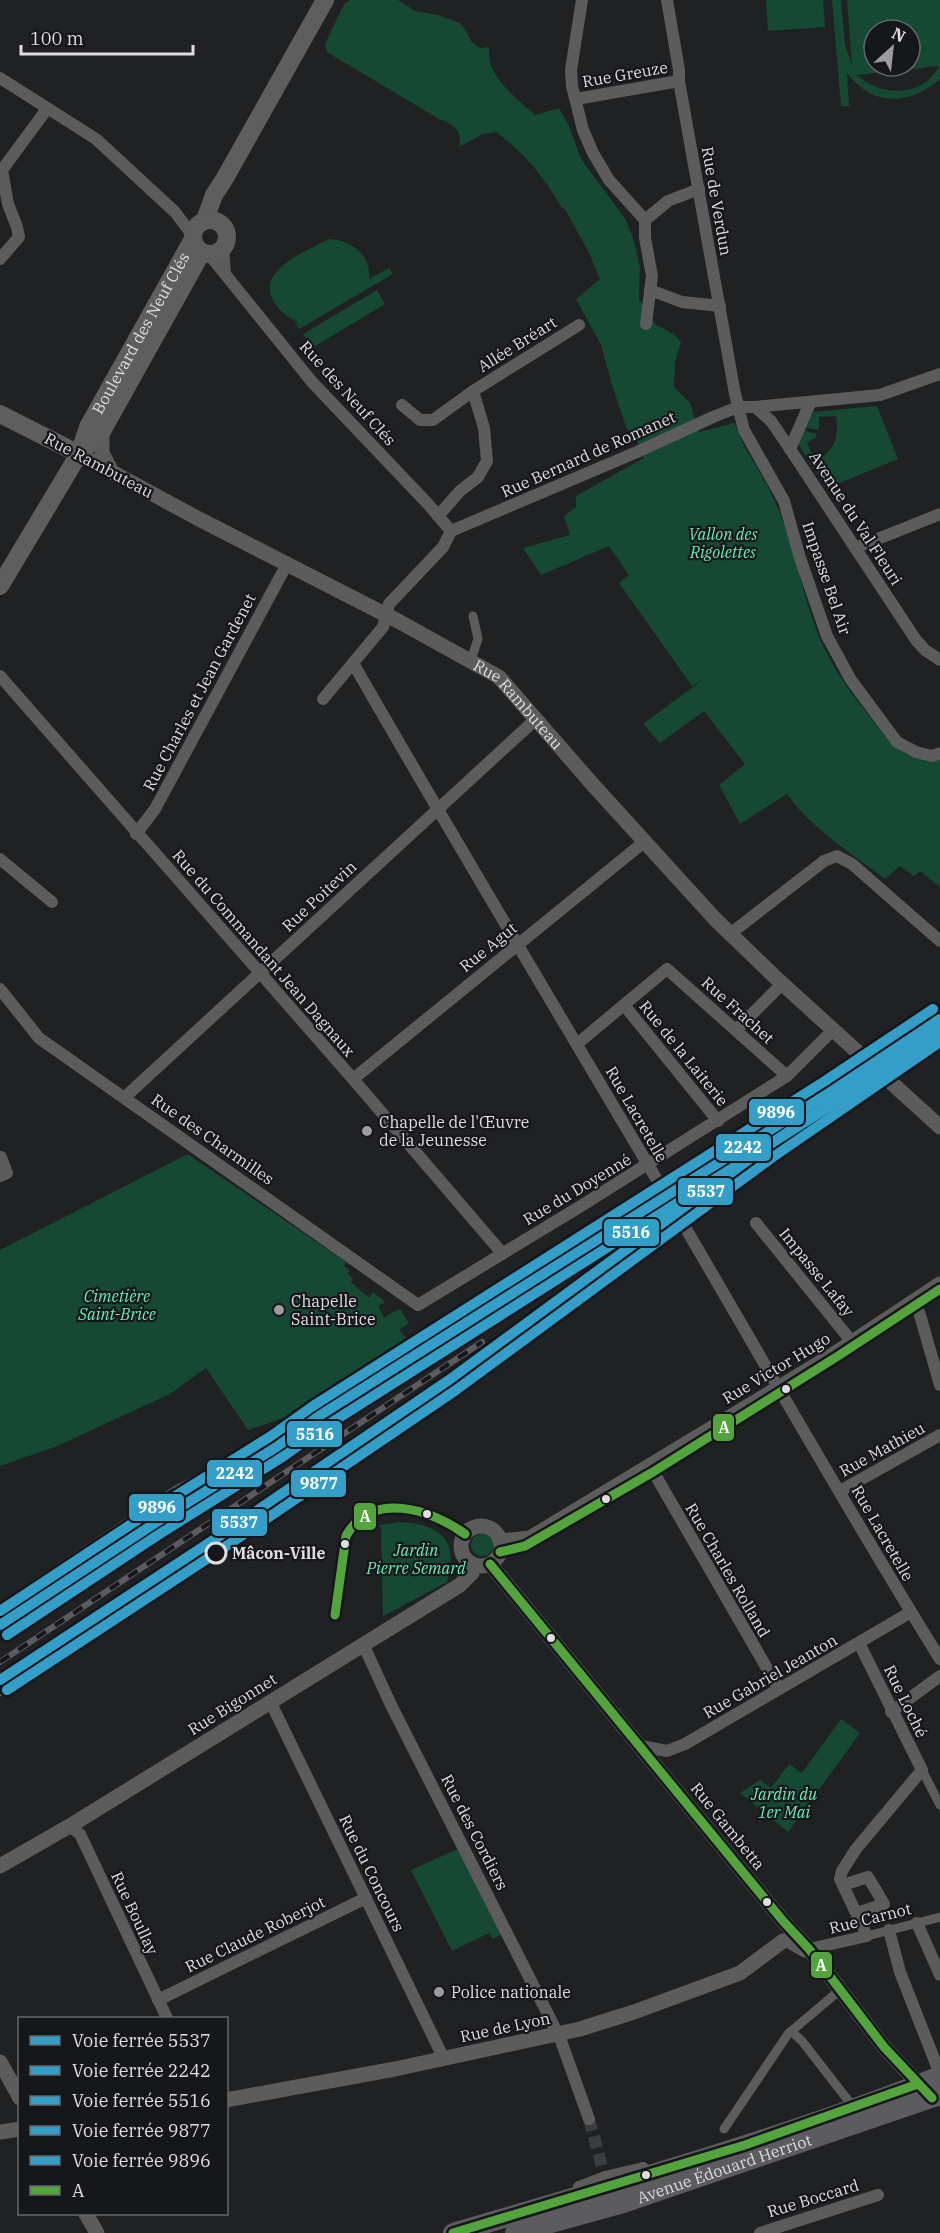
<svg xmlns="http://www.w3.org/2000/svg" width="940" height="2233" font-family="'IBM Plex Serif',serif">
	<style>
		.green { fill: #154934; fill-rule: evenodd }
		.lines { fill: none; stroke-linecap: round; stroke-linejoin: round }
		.minor-tunnel { stroke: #3c3d40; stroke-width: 12; stroke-dasharray: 12 6; stroke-linecap: butt }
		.pedestrian { stroke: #5c5c5c; stroke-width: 9 }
		.minor { stroke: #5c5c5c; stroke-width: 12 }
		.tertiary { stroke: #5c5c5c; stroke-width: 15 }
		.secondary { stroke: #5f5e5e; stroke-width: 18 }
		.primary { stroke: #5c5c5e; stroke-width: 20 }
		.rail-casing { stroke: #5c5c5e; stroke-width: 6 }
		.rail { stroke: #16171b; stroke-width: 4; stroke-dasharray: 11; stroke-linecap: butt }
		.bus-1-casing { stroke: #16171b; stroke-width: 14 }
		.bus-1 { stroke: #54a43e; stroke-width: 9 }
		.rail-1-casing { stroke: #16171b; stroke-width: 15 }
		.rail-2-casing { stroke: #16171b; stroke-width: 15 }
		.rail-3-casing { stroke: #16171b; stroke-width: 15 }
		.rail-4-casing { stroke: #16171b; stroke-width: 15 }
		.rail-5-casing { stroke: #16171b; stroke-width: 15 }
		.rail-1 { stroke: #339ec7; stroke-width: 10 }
		.rail-2 { stroke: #339ec7; stroke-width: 10 }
		.rail-3 { stroke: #339ec7; stroke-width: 10 }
		.rail-4 { stroke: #339ec7; stroke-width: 10 }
		.rail-5 { stroke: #339ec7; stroke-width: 10 }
		.poi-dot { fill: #9c9c9e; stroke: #16171b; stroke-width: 2 }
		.bus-dot { fill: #dedee1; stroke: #16171b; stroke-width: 2 }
		.stop-dot { fill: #16171b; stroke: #dedee1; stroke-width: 3 }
		.labels { text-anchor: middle; stroke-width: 4.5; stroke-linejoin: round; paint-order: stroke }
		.street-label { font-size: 16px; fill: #dedee1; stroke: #16171b }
		.park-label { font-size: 16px; font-style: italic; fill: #65efb3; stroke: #16171b }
		.poi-label { font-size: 16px; fill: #dedee1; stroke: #16171b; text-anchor: start }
		.stop-label { font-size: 16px; font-weight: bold; fill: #dedee1; stroke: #16171b; text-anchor: start }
		.line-badge { stroke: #16171b; stroke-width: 2 }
		.badge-label { font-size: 16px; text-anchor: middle; font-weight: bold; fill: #fff }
	</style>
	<rect width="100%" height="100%" fill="#202123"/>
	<g class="green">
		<path d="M350,0H398L415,11L438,15L460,23L466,31L471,41L480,48L489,47C489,53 489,60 491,66C499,85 520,102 535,115L559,108L569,126L581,159L626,220L634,241L640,268L639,299L656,325L674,334L681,342L675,362L674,387L690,403L699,432L734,423C739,431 741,440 745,448C756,466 768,484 776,504C795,545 801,591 818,634C830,665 850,692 871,718C890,744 904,764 940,758V887L920,871L914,876L900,866L885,879C850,852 813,830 787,794L740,824L719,785L745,764L704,711L660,743L643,724L705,678L692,686L619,583L629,575L609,546L541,575L523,548L570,535L564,516L576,507V496L644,458L637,441L626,427L612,385L601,345L576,299L600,279L590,255L565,209L562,208C544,177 526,154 496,132L483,134L459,147C463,131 453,123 439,119L327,52L325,44L344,4Z"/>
		<path d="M766,0H823L825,27L768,31Z"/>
		<path d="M832,0H841L845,45L852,64L847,0H940V79C909,106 873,107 847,73L849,106H841ZM874,30H910V66H874ZM939,66C923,98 881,97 857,75Z"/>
		<path d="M329,239C351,240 371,254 369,279L389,268L393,274L299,329L296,325L297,322C277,312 258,290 279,269C290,257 314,247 329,239Z"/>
		<path d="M377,290L385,304L312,348L303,334Z"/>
		<path d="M877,406L898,459L827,488L798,444L804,430L815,434L816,431V437L807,443L815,461C835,451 839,437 836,416L819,417V428L817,430L804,427L813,412Z"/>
		<path d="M189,1155L346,1262L344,1266L350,1271L347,1274L353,1278L351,1282L369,1298L373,1292L385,1302L378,1306L384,1317L400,1309L409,1323L399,1330L409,1341L387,1363L330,1402L248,1430L206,1368L170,1394L55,1447L0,1466V1250L184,1156Z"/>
		<path d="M399,1522C439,1524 460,1539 447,1582L383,1616L381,1528L379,1525Z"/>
		<circle cx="482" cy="1545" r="11"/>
		<path d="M841,1719L860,1733L788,1832L740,1793L760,1780L771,1788L789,1764L802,1773Z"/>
		<path d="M460,1848L503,1933L493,1939L489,1933L452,1951L411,1870Z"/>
	</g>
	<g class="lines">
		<path class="minor-tunnel" d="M589,2119L603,2170"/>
		<g class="pedestrian">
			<path d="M473,616L478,639L473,654"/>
			<path d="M922,1770L940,1805"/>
			<path d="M867,1936L940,1917"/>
			<path d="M791,2031L802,2041L854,2108"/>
			<path d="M724,2129L788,2034L840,1990"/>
		</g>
		<g class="minor">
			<path d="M582,0L571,70L572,86L583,130L593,153L609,180L645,220V238L652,276L646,324"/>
			<path d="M667,0L679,70V81L735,394L744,430L784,501L800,558L827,636L851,680L897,742L916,752L932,756L940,753"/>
			<path d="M0,78L96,139L175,212L193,236"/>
			<path d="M576,99L679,81"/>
			<path d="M645,220L668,201L699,189"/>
			<path d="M223,248L225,274"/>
			<path d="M208,253L312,382L428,504L451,531"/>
			<path d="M0,259L19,237L17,227L8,204L2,170L47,109"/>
			<path d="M650,290L682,302L720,306"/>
			<path d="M402,405L420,420H433L473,391L579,325"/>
			<path d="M755,407L880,395L940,374"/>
			<path d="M790,449L810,403"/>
			<path d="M438,516L460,491L478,477L487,461L484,428L473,391"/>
			<path d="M451,531L637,452L713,417L738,407H755L771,421L790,449L916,640L925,650L940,660"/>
			<path d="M855,548L940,514"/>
			<path d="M353,663C463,855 577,1044 689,1234C772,1376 853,1519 940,1659"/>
			<path d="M0,676L353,1079L502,1253"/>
			<path d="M323,699L383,627L389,604L443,547L451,531"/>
			<path d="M136,834L155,809L287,564"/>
			<path d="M0,859L52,902"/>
			<path d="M730,934L824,861L837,856L852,864L940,941"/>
			<path d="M0,989L39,1038L418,1305L581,1206L787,1076L833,1030"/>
			<path d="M624,1005L718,1121"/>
			<path d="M736,1030L782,984"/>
			<path d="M577,1044L667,969L787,1076"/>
			<path d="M353,1079L644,842"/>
			<path d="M125,1097L536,719"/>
			<path d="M0,1176L7,1173L1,1157"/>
			<path d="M756,1223L852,1342"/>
			<path d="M914,1302L920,1315L940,1385"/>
			<path d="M650,1466L779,1689"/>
			<path d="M840,1491L940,1435"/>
			<path d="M363,1644L391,1705L560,2038L589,2119"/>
			<path d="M270,1701L444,2059"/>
			<path d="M891,1712L940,1676"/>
			<path d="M641,1746L667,1751L685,1744L911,1612"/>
			<path d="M69,1826L80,1834L167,2018"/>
			<path d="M843,1885L868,1877L884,1904L857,1913"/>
			<path d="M917,1923L940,1975"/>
			<path d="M889,1930L900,1972L940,2074"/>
			<path d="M809,1949L867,1936L840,1879L842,1871L856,1849L922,1770L859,1643"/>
			<path d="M158,2000L366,1898"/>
			<path d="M579,2187L605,2177L643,2168"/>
			<path d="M760,2233L878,2195"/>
		</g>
		<g class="tertiary">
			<path d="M102,431V453L112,472"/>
			<path id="s1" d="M79,454L197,518L400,622L499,677L594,786L715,919L775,977L940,1127"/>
			<circle cx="481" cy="1546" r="20"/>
			<path d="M500,1541L530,1538L831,1356L940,1284"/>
			<path d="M490,1564L783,1921L809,1949L884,2047L925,2091"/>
			<path d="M0,1866L73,1824L460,1585L472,1573L473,1565"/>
			<path d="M0,2062L20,2098"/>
			<path d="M226,2100L395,2069L580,2029L634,2012L740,1973L783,1941L788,1940L805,1950"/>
			<path d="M0,2132L20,2129"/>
			<path d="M86,2214L97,2233"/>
		</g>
		<g class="secondary">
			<path d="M205,220L214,195L225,178L325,0"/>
			<circle cx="210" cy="237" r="17"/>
			<path d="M0,414L79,454"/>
			<path d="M83,450L102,431L202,252"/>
			<path id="s2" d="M0,586L79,454L88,427L193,239"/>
		</g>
		<g class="primary">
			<path d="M453,2233C617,2185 781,2139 940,2076"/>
			<path id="s3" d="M515,2233L623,2203L940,2095"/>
		</g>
		<g class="rail-casing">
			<g id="rail">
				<path d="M0,1606L175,1489L319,1416"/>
				<path d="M0,1662L482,1342"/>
				<path d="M0,1693L56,1656"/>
			</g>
		</g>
		<use href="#rail" class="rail"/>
		<g class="bus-1-casing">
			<g id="bus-1">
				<path d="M500,1552L525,1546L653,1472L838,1356L940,1289"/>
				<path d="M490,1564L783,1921L809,1949L884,2047L932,2098"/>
				<path d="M335,1615L346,1536C371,1490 431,1509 465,1534"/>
				<path d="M453,2233L745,2145L918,2084"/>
			</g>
		</g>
		<use href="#bus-1" class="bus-1"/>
		<g class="rail-1-casing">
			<path id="rail-1" d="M0,1680L218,1537L449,1380L766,1147L940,1027"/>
		</g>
		<g class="rail-2-casing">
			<path id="rail-2" d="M0,1625L152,1525L278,1446L319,1416L832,1091L940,1019"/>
		</g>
		<g class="rail-3-casing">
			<path id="rail-3" d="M7,1635L158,1535L284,1456L326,1426L838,1101L940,1033"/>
		</g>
		<g class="rail-4-casing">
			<path id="rail-4" d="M7,1690L225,1547L456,1390L773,1157L940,1042"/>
		</g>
		<g class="rail-5-casing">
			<path id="rail-5" d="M0,1611L145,1515L271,1436L313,1406L825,1081L933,1009"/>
		</g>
		<use href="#rail-1" class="rail-1"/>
		<use href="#rail-2" class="rail-2"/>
		<use href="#rail-3" class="rail-3"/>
		<use href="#rail-4" class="rail-4"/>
		<use href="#rail-5" class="rail-5"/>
	</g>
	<g class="poi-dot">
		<circle cx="367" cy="1131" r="6"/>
		<circle cx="279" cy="1310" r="6"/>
		<circle cx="439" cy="1992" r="6"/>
	</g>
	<g class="bus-dot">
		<circle cx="786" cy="1389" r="5"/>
		<circle cx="606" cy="1499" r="5"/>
		<circle cx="427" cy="1514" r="5"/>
		<circle cx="345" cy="1544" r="5"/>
		<circle cx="551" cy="1638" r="5"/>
		<circle cx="767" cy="1902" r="5"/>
		<circle cx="646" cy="2175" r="5"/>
	</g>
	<circle class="stop-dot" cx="216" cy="1553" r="10"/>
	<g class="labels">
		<g class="street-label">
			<text transform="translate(625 74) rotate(-10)" y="6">Rue Greuze</text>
			<text transform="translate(717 201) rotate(80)" y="6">Rue de Verdun</text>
			<text dy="6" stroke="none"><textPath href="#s2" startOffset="290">Boulevard des Neuf Clés</textPath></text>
			<text transform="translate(517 344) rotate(-32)" y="6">Allée Bréart</text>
			<text transform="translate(348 393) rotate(48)" y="6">Rue des Neuf Clés</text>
			<text transform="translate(588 454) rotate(-24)" y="6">Rue Bernard de Romanet</text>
			<text transform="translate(99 465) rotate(28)" y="6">Rue Rambuteau</text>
			<text transform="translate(856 518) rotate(57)" y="6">Avenue du Val Fleuri</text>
			<text transform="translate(827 578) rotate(71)" y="6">Impasse Bel Air</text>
			<text transform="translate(199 692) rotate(-62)" y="6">Rue Charles et Jean Gardenet</text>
			<text dy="6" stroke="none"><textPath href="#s1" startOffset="508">Rue Rambuteau</textPath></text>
			<text transform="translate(319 896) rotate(-43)" y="6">Rue Poitevin</text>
			<text transform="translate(488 947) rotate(-39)" y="6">Rue Agut</text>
			<text transform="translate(264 953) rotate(49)" y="6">Rue du Commandant Jean Dagnaux</text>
			<text transform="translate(738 1010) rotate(42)" y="6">Rue Frachet</text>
			<text transform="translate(684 1053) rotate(51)" y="6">Rue de la Laiterie</text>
			<text transform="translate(637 1114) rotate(60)" y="6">Rue Lacretelle</text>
			<text transform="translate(213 1139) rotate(35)" y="6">Rue des Charmilles</text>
			<text transform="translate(577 1189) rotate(-31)" y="6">Rue du Doyenné</text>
			<text transform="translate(817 1272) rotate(51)" y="6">Impasse Lafay</text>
			<text transform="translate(776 1368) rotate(-31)" y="6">Rue Victor Hugo</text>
			<text transform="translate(882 1449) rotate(-29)" y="6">Rue Mathieu</text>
			<text transform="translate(883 1533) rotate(60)" y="6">Rue Lacretelle</text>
			<text transform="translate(728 1570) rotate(60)" y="6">Rue Charles Rolland</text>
			<text transform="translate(770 1676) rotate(-30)" y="6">Rue Gabriel Jeanton</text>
			<text transform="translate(906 1701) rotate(64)" y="6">Rue Loché</text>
			<text transform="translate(232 1704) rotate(-32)" y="6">Rue Bigonnet</text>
			<text transform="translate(728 1826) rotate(51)" y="6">Rue Gambetta</text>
			<text transform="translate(475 1832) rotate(63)" y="6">Rue des Cordiers</text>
			<text transform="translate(372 1873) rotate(64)" y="6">Rue du Concours</text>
			<text transform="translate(135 1913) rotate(65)" y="6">Rue Boullay</text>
			<text transform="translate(870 1918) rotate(-14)" y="6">Rue Carnot</text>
			<text transform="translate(255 1934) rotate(-26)" y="6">Rue Claude Roberjot</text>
			<text transform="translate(505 2027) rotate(-12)" y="6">Rue de Lyon</text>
			<text dy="6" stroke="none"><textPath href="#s3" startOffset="219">Avenue Édouard Herriot</textPath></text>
			<text transform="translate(813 2198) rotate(-17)" y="6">Rue Boccard</text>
		</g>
		<g class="park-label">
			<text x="723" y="540">Vallon des<tspan x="723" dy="18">Rigolettes</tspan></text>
			<text x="117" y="1302">Cimetière<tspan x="117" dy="18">Saint-Brice</tspan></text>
			<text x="416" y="1556">Jardin<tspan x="416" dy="18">Pierre Semard</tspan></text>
			<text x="784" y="1800">Jardin du<tspan x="784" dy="18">1er Mai</tspan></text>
		</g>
		<g class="poi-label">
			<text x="379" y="1128">Chapelle de l'Œuvre<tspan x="379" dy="18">de la Jeunesse</tspan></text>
			<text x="291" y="1307">Chapelle<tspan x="291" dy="18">Saint-Brice</tspan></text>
			<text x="451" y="1998">Police nationale</text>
		</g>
		<g class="stop-label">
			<text x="232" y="1559">Mâcon-Ville</text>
		</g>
	</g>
	<g class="line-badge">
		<rect x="748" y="1098" width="57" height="28" rx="6" fill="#339ec7"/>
		<rect x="715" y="1133" width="57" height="29" rx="6" fill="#339ec7"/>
		<rect x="677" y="1177" width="57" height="29" rx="6" fill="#339ec7"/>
		<rect x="603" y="1218" width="57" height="29" rx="6" fill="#339ec7"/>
		<rect x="712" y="1413" width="23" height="29" rx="6" fill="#54a43e"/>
		<rect x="286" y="1420" width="57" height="28" rx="6" fill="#339ec7"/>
		<rect x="206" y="1459" width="57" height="29" rx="6" fill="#339ec7"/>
		<rect x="290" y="1469" width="57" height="29" rx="6" fill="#339ec7"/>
		<rect x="128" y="1493" width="57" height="29" rx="6" fill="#339ec7"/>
		<rect x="353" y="1502" width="24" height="29" rx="6" fill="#54a43e"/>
		<rect x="211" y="1508" width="57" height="29" rx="6" fill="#339ec7"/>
		<rect x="810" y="1951" width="23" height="28" rx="6" fill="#54a43e"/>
	</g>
	<g class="badge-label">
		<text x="776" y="1118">9896</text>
		<text x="743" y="1153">2242</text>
		<text x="706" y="1197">5537</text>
		<text x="631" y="1238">5516</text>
		<text x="724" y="1433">A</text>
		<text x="315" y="1440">5516</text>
		<text x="235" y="1479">2242</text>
		<text x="319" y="1489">9877</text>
		<text x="157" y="1513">9896</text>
		<text x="365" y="1522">A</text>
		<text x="239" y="1528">5537</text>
		<text x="821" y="1971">A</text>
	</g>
	<rect x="18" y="2017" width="210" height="198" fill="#16171b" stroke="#66676a" stroke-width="1.5"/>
	<rect x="30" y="2036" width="30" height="9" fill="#339ec7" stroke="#66676a" stroke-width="1.5"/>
	<text x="72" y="2047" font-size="18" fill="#dedee1">Voie ferrée 5537</text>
	<rect x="30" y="2066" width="30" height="9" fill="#339ec7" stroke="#66676a" stroke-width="1.5"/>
	<text x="72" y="2077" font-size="18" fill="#dedee1">Voie ferrée 2242</text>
	<rect x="30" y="2096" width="30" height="9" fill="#339ec7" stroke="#66676a" stroke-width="1.5"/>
	<text x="72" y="2107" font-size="18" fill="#dedee1">Voie ferrée 5516</text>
	<rect x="30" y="2126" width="30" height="9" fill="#339ec7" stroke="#66676a" stroke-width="1.5"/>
	<text x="72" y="2137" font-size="18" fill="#dedee1">Voie ferrée 9877</text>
	<rect x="30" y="2156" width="30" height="9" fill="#339ec7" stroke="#66676a" stroke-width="1.5"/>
	<text x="72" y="2167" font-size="18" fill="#dedee1">Voie ferrée 9896</text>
	<rect x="30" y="2186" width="30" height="9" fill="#54a43e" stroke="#66676a" stroke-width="1.5"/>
	<text x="72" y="2197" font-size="18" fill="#dedee1">A</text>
	<g transform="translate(892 48) rotate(27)"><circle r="28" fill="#16171b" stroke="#66676a" stroke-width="1.5"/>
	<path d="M0-4.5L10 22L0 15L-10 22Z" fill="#9c9c9e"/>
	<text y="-9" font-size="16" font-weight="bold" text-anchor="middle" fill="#dedee1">N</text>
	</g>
	<path d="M21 45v9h172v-9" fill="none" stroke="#dedee1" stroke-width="3"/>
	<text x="30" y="45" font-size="18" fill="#dedee1" stroke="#16171b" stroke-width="4.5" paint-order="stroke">100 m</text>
</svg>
